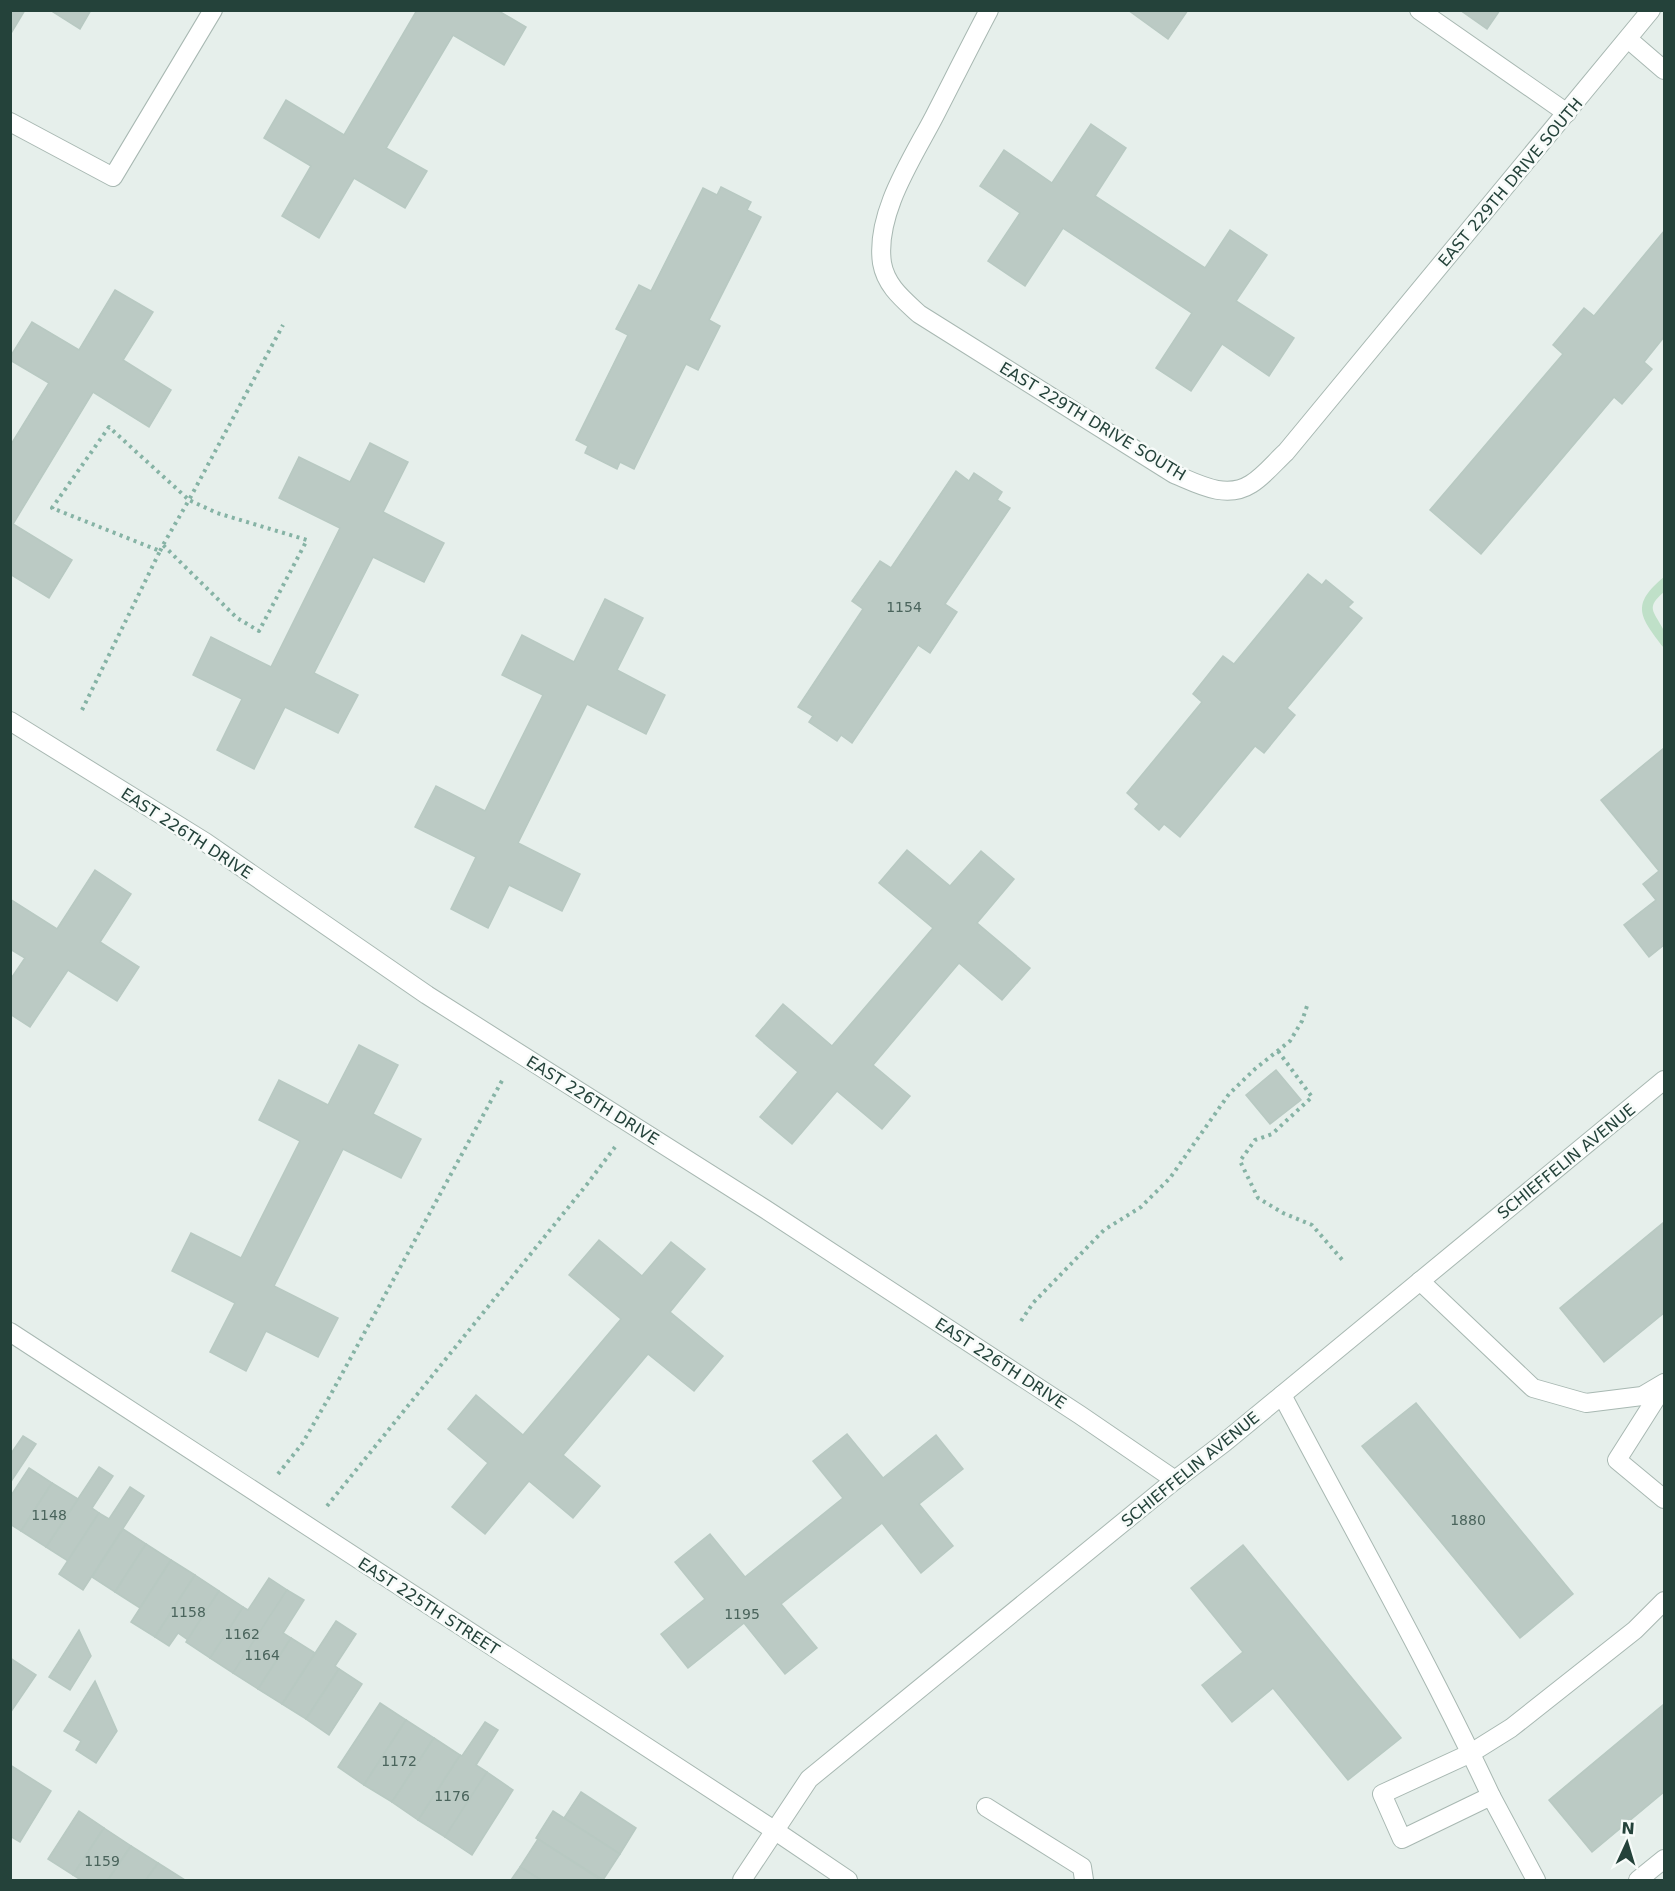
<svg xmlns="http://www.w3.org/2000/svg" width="1675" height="1891" font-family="'DejaVu Sans',sans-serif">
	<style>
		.green { fill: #bfe0c8 }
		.building { fill: #bbcac4; stroke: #b8c9c2; stroke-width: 1.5 }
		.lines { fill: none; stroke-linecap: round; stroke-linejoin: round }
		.service-casing { stroke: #a8b8b2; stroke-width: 20 }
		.minor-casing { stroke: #a8b8b2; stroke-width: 20 }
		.path { stroke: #86b3a5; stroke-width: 4; stroke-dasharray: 3 4.5; stroke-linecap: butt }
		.service { stroke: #fff; stroke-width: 18 }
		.minor { stroke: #fff; stroke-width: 18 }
		.labels { text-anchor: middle; stroke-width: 5; stroke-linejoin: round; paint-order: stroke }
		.number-label { font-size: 14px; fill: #4a645c }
		.street-label { font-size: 16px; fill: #24423a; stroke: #f7fbf9 }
	</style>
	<rect width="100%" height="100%" fill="#e6efeb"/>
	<path class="green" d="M1664,577V592C1645,608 1654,611 1663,629C1666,634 1665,642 1664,648C1640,617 1630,605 1664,577Z"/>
	<g class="building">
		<path d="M10,10H25L10,35Z"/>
		<path d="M50,10H91L80,29Z"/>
		<path d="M417,10H497L526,27L504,65L453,35L386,148L427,171L405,208L354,178L319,238L282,216L311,166L264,138L286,100L344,135Z"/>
		<path d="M1128,10H1188L1168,39Z"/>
		<path d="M1460,10H1500L1487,29Z"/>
		<path d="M1091,124L1126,148L1095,196L1205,268L1230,230L1267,255L1236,301L1294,338L1269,376L1222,344L1191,391L1156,368L1192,313L1063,228L1025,286L988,261L1020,213L980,186L1004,150L1052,183Z"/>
		<path d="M721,187L751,202L747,210L761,217L709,320L720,326L698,370L686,364L634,469L620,462L617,469L585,453L588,446L576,440L628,335L616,329L639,285L651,291L703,188L717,195Z"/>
		<path d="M1664,231V337L1644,362L1652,369L1622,404L1614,397L1481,554L1430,510L1563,354L1553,345L1584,308L1594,316Z"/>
		<path d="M115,290L153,312L123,360L171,390L149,427L93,392L13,524L72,560L49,598L10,574V446L49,383L10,360V357L32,322L79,350Z"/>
		<path d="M370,443L408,462L383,512L444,543L424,582L373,557L314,673L358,695L338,733L285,707L254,769L217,750L242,699L193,675L211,637L271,667L340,528L279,498L299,457L350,482Z"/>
		<path d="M956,471L969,481L974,473L1002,492L997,500L1010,508L945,604L957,612L930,653L918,645L852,743L841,735L837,741L809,722L813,716L798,707L863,609L852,601L880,561L891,568Z"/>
		<path d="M1308,574L1322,585L1326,580L1353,602L1348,607L1362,618L1287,708L1295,715L1264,753L1255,746L1180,837L1164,824L1159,830L1135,809L1139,804L1127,793L1202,702L1193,694L1223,656L1234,664Z"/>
		<path d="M605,599L643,618L617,670L665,695L646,734L587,704L518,843L580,874L562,911L509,885L488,928L451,909L476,857L415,827L436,786L485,811L543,695L502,675L522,635L574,662Z"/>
		<path d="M1664,748V945L1649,957L1624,925L1656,900L1643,884L1659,871L1601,800Z"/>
		<path d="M907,850L950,886L981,851L1014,879L977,923L1030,968L1002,1000L959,963L873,1065L910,1096L882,1129L837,1091L792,1144L760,1117L798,1072L756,1036L783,1004L832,1046L933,928L879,883Z"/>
		<path d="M95,870L131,894L100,942L139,967L117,1001L68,970L30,1027L10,1014V980L25,958L10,949V899L57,929Z"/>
		<path d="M359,1045L398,1065L373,1114L421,1139L401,1178L343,1149L274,1286L338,1318L318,1357L266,1331L246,1371L210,1352L235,1303L172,1271L191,1233L241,1258L300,1141L259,1120L279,1080L328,1105Z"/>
		<path d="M1276,1070L1301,1100L1270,1124L1246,1095Z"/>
		<path d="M1664,1222V1313L1604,1362L1560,1308Z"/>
		<path d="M599,1240L642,1276L671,1242L705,1269L670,1312L723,1356L694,1391L648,1354L563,1455L600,1486L573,1518L529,1481L485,1534L452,1507L488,1463L448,1429L476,1395L523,1435L621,1319L569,1275Z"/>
		<path d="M1416,1403L1573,1594L1520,1638L1362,1446Z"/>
		<path d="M847,1434L883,1478L936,1435L963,1469L919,1504L953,1546L921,1573L882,1523L781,1604L817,1648L785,1674L744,1623L688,1668L661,1634L705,1599L675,1562L710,1534L745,1577L843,1498L813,1461Z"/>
		<path d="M23,1436L36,1444L10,1483V1455Z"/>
		<path d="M99,1467L113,1476L92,1508L99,1513L68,1561L46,1547Z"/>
		<path d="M29,1468L52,1483L21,1531L10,1524V1497Z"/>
		<path d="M52,1483L78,1499L46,1547L21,1531Z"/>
		<path d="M130,1487L144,1496L83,1590L59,1574L99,1513L109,1519Z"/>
		<path d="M123,1529L146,1544L115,1592L92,1577Z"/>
		<path d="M146,1544L171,1560L140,1608L115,1592Z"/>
		<path d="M1243,1545L1401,1738L1348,1780L1273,1688L1232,1722L1202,1685L1243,1652L1191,1588Z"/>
		<path d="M171,1560L195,1575L155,1637L131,1622Z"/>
		<path d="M195,1575L219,1591L188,1640L178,1633L169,1646L155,1637Z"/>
		<path d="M269,1578L287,1590L233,1673L210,1658L243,1607L248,1610Z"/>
		<path d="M287,1590L304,1600L283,1633L291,1638L258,1689L233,1673Z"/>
		<path d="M219,1591L243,1607L210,1658L186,1642Z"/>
		<path d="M336,1621L356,1634L335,1666L339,1669L306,1719L282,1704Z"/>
		<path d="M79,1630L91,1656L70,1690L49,1677Z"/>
		<path d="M291,1638L315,1653L282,1704L258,1689Z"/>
		<path d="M10,1658L36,1675L10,1713Z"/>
		<path d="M339,1669L362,1684L329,1735L306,1719Z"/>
		<path d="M95,1681L117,1731L96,1763L76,1750L81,1741L64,1731Z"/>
		<path d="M380,1703L406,1720L364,1785L338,1767Z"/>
		<path d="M1664,1704V1792L1592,1852L1549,1800Z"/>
		<path d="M406,1720L434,1738L392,1802L364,1785Z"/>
		<path d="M485,1722L498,1730L476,1765L487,1772L445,1837L418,1820L460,1755L462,1756Z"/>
		<path d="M434,1738L460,1755L418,1820L392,1802Z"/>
		<path d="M10,1765L51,1791L20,1842L10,1836Z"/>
		<path d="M487,1772L513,1790L472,1855L445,1837Z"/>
		<path d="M581,1792L636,1828L620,1854L564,1818Z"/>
		<path d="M79,1811L104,1828L73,1875L48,1859Z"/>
		<path d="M553,1811L620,1854L603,1880L536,1838Z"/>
		<path d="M104,1828L131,1846L108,1880H81L73,1875Z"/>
		<path d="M538,1839L601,1880H541L520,1867Z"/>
		<path d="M131,1846L158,1863L146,1880H108Z"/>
		<path d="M158,1863L185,1880H146Z"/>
		<path d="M520,1867L541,1880H511Z"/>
	</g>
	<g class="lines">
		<g class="service-casing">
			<g id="service">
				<path d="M1419,10L1567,113"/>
				<path d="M1628,39L1664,70"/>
				<path d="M10,122L113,177L213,10"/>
				<path d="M1420,1281L1533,1388L1586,1403L1642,1396L1664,1383"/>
				<path d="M1664,1386L1617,1460L1664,1499"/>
				<path d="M1282,1395C1352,1528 1427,1659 1491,1796"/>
				<path d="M986,1807L1082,1867L1084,1880"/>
				<path d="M1536,1880L1491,1796L1402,1839L1382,1794L1471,1753L1511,1728L1635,1630L1664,1601"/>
				<path d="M1638,1880L1664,1859"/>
			</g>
		</g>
		<g class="minor-casing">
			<g id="minor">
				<path d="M989,10C970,46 952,82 934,117C912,159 875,214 882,263C886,286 903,299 919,314L1174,474C1198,484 1226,500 1251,484C1264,476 1275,462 1286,452L1651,10"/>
				<path d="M10,721L205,842L427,995L765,1209L1080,1415L1175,1480"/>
				<path d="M10,1332L774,1830L848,1880"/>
				<path d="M742,1880L809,1779L1175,1480L1225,1442L1664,1080"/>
			</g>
		</g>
		<g class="path">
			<path d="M160,551L163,545L189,500L217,513L307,540L259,631L237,618L163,545"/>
			<path d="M82,710L160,551L52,508L109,427L189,500L283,325"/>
			<path d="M1278,1051L1312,1097L1272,1134L1255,1140L1240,1161L1258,1198L1283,1213L1312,1225L1345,1263"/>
			<path d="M1021,1321L1033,1303L1104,1230L1141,1207L1170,1178L1229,1094L1255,1069L1290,1041L1302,1021L1307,1006"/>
			<path d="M278,1474L302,1444L331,1394L504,1077"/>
			<path d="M327,1506L588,1183L615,1147"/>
		</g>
		<use href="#service" class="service"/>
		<use href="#minor" class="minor"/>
	</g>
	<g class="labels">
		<g class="number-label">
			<text x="904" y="612">1154</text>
			<text x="49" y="1520">1148</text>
			<text x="1468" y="1525">1880</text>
			<text x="188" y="1617">1158</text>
			<text x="742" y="1619">1195</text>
			<text x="242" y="1639">1162</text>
			<text x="262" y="1660">1164</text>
			<text x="399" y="1766">1172</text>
			<text x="452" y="1801">1176</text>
			<text x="102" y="1866">1159</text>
		</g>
		<g class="street-label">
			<text transform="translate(1510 182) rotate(-50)" y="6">EAST 229TH DRIVE SOUTH</text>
			<text transform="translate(1093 421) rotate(31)" y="6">EAST 229TH DRIVE SOUTH</text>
			<text transform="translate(187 833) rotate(33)" y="6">EAST 226TH DRIVE</text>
			<text transform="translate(593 1100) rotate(32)" y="6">EAST 226TH DRIVE</text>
			<text transform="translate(1566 1161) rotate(-39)" y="6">SCHIEFFELIN AVENUE</text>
			<text transform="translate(1001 1363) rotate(33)" y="6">EAST 226TH DRIVE</text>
			<text transform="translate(1190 1469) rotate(-39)" y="6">SCHIEFFELIN AVENUE</text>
			<text transform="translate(429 1606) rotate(33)" y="6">EAST 225TH STREET</text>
		</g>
	</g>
	<rect width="1675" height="1891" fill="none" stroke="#24423a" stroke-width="24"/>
	<g transform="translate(1627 1843) rotate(4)" stroke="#f7fbf9" stroke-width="4.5" paint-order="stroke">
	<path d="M0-4.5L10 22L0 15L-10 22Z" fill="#24423a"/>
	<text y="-9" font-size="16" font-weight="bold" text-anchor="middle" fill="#24423a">N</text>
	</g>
</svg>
